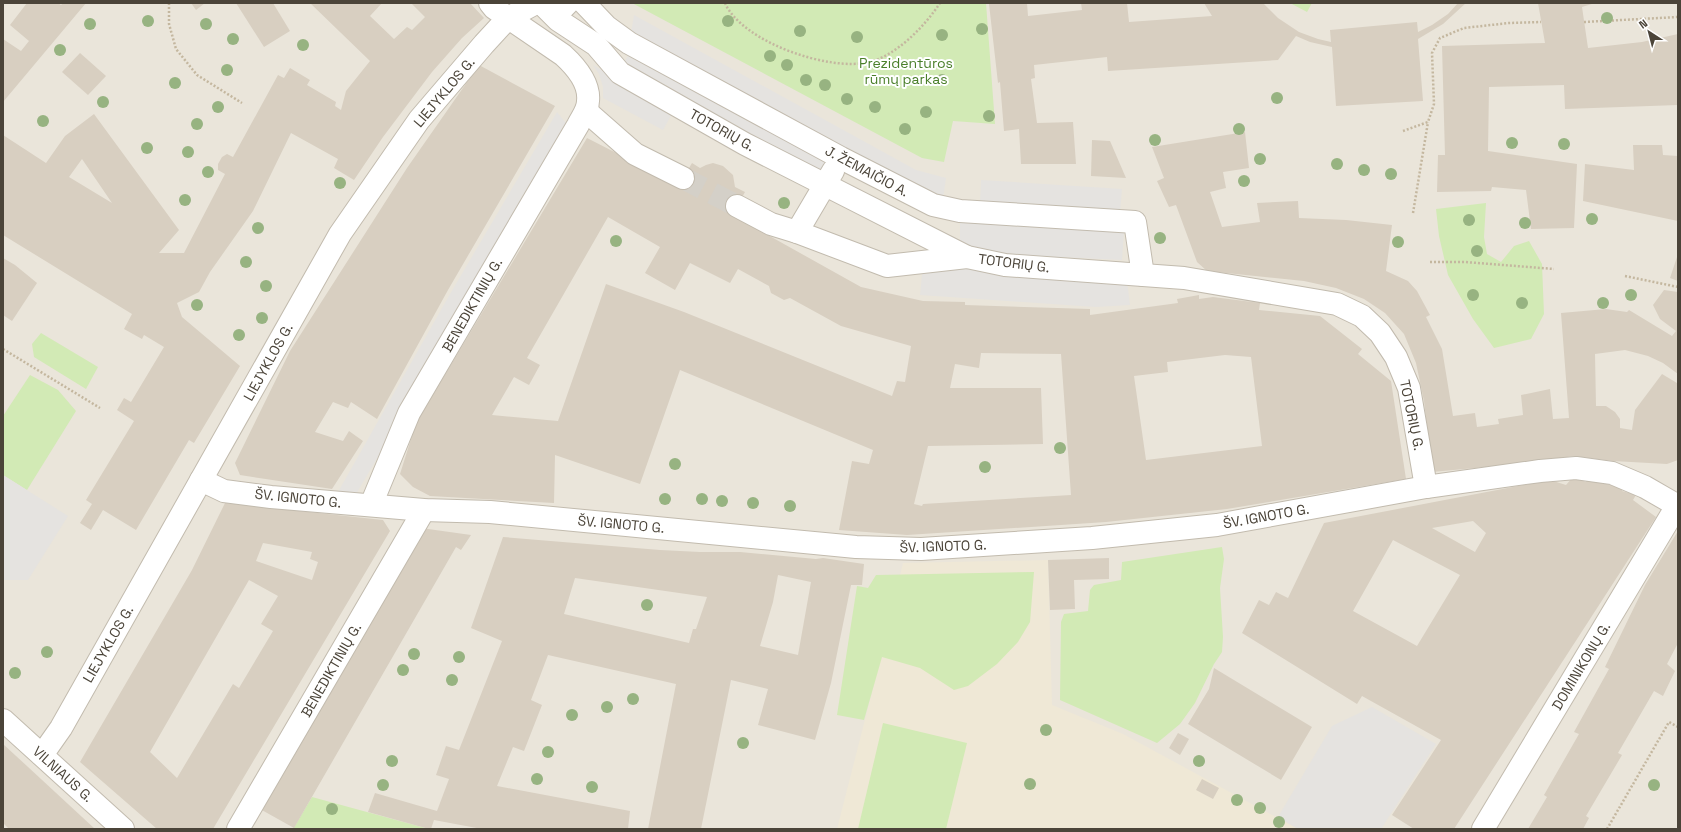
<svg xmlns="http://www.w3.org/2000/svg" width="1681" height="832" font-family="'Space Grotesk',sans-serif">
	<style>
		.residential { fill: #eae5da }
		.education { fill: #efe8d6 }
		.green { fill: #d2eab5 }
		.parking { fill: #e5e3e0 }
		.building { fill: #d8cfc1; fill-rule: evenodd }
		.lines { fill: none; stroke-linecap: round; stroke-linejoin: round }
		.minor-tunnel { stroke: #d4d0c8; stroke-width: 22; stroke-dasharray: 22 11; stroke-linecap: butt }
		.minor-casing { stroke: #c2bbae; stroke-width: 24 }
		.path { stroke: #c4b79f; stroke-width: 2.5; stroke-dasharray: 2 2; stroke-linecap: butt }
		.minor { stroke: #fff; stroke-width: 22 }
		.tree { fill: #97b381 }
		.labels { text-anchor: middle; stroke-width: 4; stroke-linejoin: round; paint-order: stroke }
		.park-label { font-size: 14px; fill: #4a7f2a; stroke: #fff }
		.street-label { font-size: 14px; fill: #4b4439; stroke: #fff }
	</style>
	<rect width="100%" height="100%" fill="#f6f3ec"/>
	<rect class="residential" x="3" y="3" width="1675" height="826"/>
	<path class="education" d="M1048,560L1052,705L1123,734L1298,829H837L881,657L903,563Z"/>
	<g class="green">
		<path d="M632,3H986L995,124L953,121L944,162L922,158Z"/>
		<path d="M1290,3H1312L1307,12Z"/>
		<path d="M1486,203L1484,237L1487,254L1501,262L1514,246L1529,241L1542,264L1544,314L1531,339L1494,348L1473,319L1448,275L1439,236L1436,209Z"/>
		<path d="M41,333L98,367L86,389L34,357L32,344Z"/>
		<path d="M30,375L58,390L76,411L27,490L3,475V416Z"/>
		<path d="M1222,547L1224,559L1220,588L1223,637L1222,652L1214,664L1195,703L1180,724L1157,743L1060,700L1061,622L1064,614L1088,611L1090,590L1094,585L1121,580L1122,562Z"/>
		<path d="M1034,572L1030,622L1018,642L997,664L968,686L954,690L920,668L882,657L864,720L837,715L857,586L868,588L876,575Z"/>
		<path d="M883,723L967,743L946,829H858Z"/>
		<path d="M312,797L429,829H293Z"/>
	</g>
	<g class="parking">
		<path d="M634,15L916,170L946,178L943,199L912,186L631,33Z"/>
		<path d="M629,54L827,163L821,172L623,64Z"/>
		<path d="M593,65L673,112L663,130L603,98V87L599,74Z"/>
		<path d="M557,112L570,128L355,496L338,492L450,294Z"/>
		<path d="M981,180L1122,189L1120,213L980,202Z"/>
		<path d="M960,220L1124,232L1122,260L972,253L960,242Z"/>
		<path d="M923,264L1127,280L1130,305L1096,307L920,295Z"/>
		<path d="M3,475L68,516L28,580H3Z"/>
		<path d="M1372,707L1436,744L1381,829H1298L1278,817L1332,726Z"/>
	</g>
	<g class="building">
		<path d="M27,3H58L61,5L63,3H86L3,102V39L21,51L29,41L10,25Z"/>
		<path d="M191,3H205L196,10Z"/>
		<path d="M236,3H273L290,31L264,47Z"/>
		<path d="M310,3H382L370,16L394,39L407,27L412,30L425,17L411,3H470L484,18L462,38L432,72L383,137L354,180L334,168L338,159L291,133L253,211L210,272L199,292L177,303L182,317L240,366L194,443L189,440L136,530L103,510L91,530L80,523L92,504L86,500L134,421L117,410L124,398L131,402L164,347L144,335L142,339L124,329L132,314L3,235V135L46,163L65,136L94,114L179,230L159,253H184L225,174L218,170V164L222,157L227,154L233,157L278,75L284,78L290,68L310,80L307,85L336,102L335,106L341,110L346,91L370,61ZM82,159L112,203L69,177Z"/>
		<path d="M1003,3H1027L1028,16L1082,10L1081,3H1127L1129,22L1212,16L1204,3H1263L1278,18L1299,32L1318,39L1331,42L1330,30L1417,22L1418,32L1432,25L1448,14L1458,3H1466L1443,24L1418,39L1423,101L1336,106L1332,47L1310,42L1296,36L1278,60L1108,71L1107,57L1034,65L1035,78L1031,79L1037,123L1073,122L1076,164H1021L1019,129L1004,131L1000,82L998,83L989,4Z"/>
		<path d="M1538,3H1595L1582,7L1588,48L1642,42L1678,34V105L1565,109L1564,85L1489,87L1488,151L1577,164L1574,228L1531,229L1526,190L1492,187L1491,191L1437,192L1438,155H1445L1442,46L1545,43Z"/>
		<path d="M80,53L106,76L88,95L62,72Z"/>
		<path d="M479,65L555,106L448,290L377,419L351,402L348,408L333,402L315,432L343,441L349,431L363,441L332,489L240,475L235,463L290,351L407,168Z"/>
		<path d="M1245,132L1249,168L1223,172L1226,188L1210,192L1222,227L1260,222L1257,203L1298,201L1299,218L1346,220L1392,225L1386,271L1408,281L1417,291L1430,315L1426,317L1442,349L1453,416L1475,413L1477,427L1499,424L1498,419L1523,415L1521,395L1550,389L1553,419L1569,418L1561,313L1606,309L1627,312L1629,310L1672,336L1676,331L1660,319L1653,305L1664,290L1678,292V374L1663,363L1648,356L1625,350L1595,354L1596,406H1606L1615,412L1620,419V428L1632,430L1635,410L1662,374L1677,383L1678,382V460L1667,464L1613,461L1573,456L1530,463L1432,472L1424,401L1416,363L1404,334L1385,313L1364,299L1336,288L1304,281L1207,271L1197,262L1176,205L1169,207L1157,181L1164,178L1152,147Z"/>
		<path d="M587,138L679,185L692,163L700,168L706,165L713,163L723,166L733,175L735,187L745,192L732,215L861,287L923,301L965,302V305L1090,309V315L1178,303L1177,299L1199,295V299L1213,297L1260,303L1259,310L1320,316L1362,349L1358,354L1391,381L1406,479L1227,509L1106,522L907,535L839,530L852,461L869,464L873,450L680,370L640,484L555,455L554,503L430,496L413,487L400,474L416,423ZM608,217L660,247L645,273L675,290L690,263L730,283L738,269L769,286L771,293L784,300L790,298L841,326L911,346L905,382L897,381L892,396L684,312L606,284L558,421L492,415L514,377L529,385L540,365L527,358ZM981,353L1061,354L1071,495L923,504L922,506L914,504L928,446L1043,444L1041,388H950L955,364L979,368ZM1225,355L1251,357L1262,446L1146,460L1134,376L1168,372L1167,362Z"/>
		<path d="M1092,140L1110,141L1126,178L1091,176Z"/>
		<path d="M1633,145H1662L1663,155L1678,156V221L1583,201L1585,164L1634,170Z"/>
		<path d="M1678,254V281L1670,278Z"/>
		<path d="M3,258L15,265L37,283L12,321L3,315Z"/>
		<path d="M1573,477L1586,482L1587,479L1622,488V491L1636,495L1633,500L1656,517L1454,829H1414L1392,815L1441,740L1362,696L1357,704L1242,633L1259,600L1269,605L1276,592L1288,598L1324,523L1550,480L1566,485ZM1473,521L1486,533L1475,552L1432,528ZM1393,540L1460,575L1417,646L1353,611Z"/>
		<path d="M225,503L383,520L390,531L213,829H157L80,762L192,570ZM263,543L312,552L310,559L318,562L312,580L256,561ZM249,580L278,596L261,624L273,631L239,688L233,684L177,778L150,752Z"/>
		<path d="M421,528L471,535L461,550L456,547L294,828L260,809Z"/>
		<path d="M1678,531V643L1667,664L1675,671L1663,696L1654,691L1618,753L1622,755L1586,816L1589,818L1583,829H1528L1547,797L1544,795L1579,734L1574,732L1609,669L1605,667L1645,585Z"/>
		<path d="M503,537L660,550L700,552H740L816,559L823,558L864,564L862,585H851L831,683L815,740L758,725L768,689L731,680L701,829H648L676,684L548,655L531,700L542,705L524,751L513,747L497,786L630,811L628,829H482L434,820L431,829H429L368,812L375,793L437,811L449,779L436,775L446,746L459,750L502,641L471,628ZM778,575L811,582L798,655L760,646L773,602ZM575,578L707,597L696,629H693L689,643L564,614Z"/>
		<path d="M1109,558V579L1074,580L1075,609L1050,610L1048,560Z"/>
		<path d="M1214,668L1312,727L1281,780L1188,724L1209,689Z"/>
		<path d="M1178,733L1189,739L1180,755L1169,748Z"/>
		<path d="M3,744L28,767L95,829H9L3,823Z"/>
		<path d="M1202,779L1219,788L1213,799L1196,790Z"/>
	</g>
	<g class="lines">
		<path class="minor-tunnel" d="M683,178L737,206"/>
		<g class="minor-casing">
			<g id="minor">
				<path d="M541,3C549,11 560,13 568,3"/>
				<path d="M584,3L607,27L629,43L841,158L933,205L960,211L1135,222L1143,275"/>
				<path d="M545,7L558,20L596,45L620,73L745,144L967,257L1005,265L1184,278L1337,304L1362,316L1380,333L1396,357L1409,388L1426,487"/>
				<path d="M586,111L635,154L683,178"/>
				<path d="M737,206L771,224L797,232L887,266L967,257"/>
				<path d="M797,232L833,171"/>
				<path d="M201,480L224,491L271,497L424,510L490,512L856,547L921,549L1092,538L1217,525L1426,487L1540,471L1576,468L1612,473L1645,487L1678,506"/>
				<path d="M371,505L409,413L578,125C582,117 588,110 588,101C590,83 575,66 563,55L494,8L490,3"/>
				<path d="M3,720L123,829"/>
				<path d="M42,755L61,728L340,234L419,120L484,44L508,18L536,3"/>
				<path d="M238,829L424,510"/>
				<path d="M1483,829L1678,504"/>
			</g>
		</g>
		<g class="path">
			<path d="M169,3V24L176,49L197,75L242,103"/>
			<path d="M725,3C742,42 830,72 869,62C896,56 925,26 940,3"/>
			<path d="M1584,22L1678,17"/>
			<path d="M1403,131L1428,122L1434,104L1432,53L1440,38L1464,28L1509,23L1541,22"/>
			<path d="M1413,213L1428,122"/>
			<path d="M1430,262H1465L1554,269"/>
			<path d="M1625,276L1678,287"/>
			<path d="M3,349L100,408"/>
			<path d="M1607,829L1669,722L1678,727"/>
		</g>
		<use href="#minor" class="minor"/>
	</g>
	<g class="tree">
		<circle cx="1607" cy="18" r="6"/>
		<circle cx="148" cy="21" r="6"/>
		<circle cx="728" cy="21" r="6"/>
		<circle cx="90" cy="24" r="6"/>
		<circle cx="206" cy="24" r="6"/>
		<circle cx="982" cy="29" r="6"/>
		<circle cx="800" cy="31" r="6"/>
		<circle cx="942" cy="35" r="6"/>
		<circle cx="857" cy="37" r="6"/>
		<circle cx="233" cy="39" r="6"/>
		<circle cx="303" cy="45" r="6"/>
		<circle cx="60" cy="50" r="6"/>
		<circle cx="770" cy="56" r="6"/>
		<circle cx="787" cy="65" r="6"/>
		<circle cx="227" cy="70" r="6"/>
		<circle cx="806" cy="80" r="6"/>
		<circle cx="942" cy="80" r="6"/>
		<circle cx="175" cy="83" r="6"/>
		<circle cx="825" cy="85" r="6"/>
		<circle cx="1277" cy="98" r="6"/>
		<circle cx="847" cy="99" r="6"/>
		<circle cx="103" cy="102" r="6"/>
		<circle cx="218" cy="107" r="6"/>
		<circle cx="875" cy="107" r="6"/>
		<circle cx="926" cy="112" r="6"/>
		<circle cx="989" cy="116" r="6"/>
		<circle cx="43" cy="121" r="6"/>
		<circle cx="197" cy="124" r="6"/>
		<circle cx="905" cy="129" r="6"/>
		<circle cx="1239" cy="129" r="6"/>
		<circle cx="1155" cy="140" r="6"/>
		<circle cx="1512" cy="143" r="6"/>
		<circle cx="1564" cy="144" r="6"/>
		<circle cx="147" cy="148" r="6"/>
		<circle cx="188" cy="152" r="6"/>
		<circle cx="1260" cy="159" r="6"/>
		<circle cx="1337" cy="164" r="6"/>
		<circle cx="1364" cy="170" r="6"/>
		<circle cx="208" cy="172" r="6"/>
		<circle cx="1391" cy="174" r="6"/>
		<circle cx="1244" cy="181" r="6"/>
		<circle cx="340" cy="183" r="6"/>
		<circle cx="185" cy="200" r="6"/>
		<circle cx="784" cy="203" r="6"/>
		<circle cx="1592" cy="219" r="6"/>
		<circle cx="1469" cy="220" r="6"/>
		<circle cx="1525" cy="223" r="6"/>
		<circle cx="258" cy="228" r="6"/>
		<circle cx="1160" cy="238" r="6"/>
		<circle cx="616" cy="241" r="6"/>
		<circle cx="1398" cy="242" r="6"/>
		<circle cx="1477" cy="251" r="6"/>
		<circle cx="246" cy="262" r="6"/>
		<circle cx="266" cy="286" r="6"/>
		<circle cx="1473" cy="295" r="6"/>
		<circle cx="1631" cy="295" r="6"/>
		<circle cx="1522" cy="303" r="6"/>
		<circle cx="1603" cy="303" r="6"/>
		<circle cx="197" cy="305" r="6"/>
		<circle cx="262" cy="318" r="6"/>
		<circle cx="239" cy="335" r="6"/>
		<circle cx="1060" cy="448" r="6"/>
		<circle cx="675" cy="464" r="6"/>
		<circle cx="985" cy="467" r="6"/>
		<circle cx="665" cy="499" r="6"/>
		<circle cx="702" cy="499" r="6"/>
		<circle cx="722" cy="501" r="6"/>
		<circle cx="753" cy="503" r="6"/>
		<circle cx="790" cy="506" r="6"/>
		<circle cx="647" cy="605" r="6"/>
		<circle cx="47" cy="652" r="6"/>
		<circle cx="414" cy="654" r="6"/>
		<circle cx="459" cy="657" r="6"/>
		<circle cx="403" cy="670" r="6"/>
		<circle cx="15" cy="673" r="6"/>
		<circle cx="452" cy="680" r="6"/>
		<circle cx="633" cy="699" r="6"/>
		<circle cx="607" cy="707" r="6"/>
		<circle cx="572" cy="715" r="6"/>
		<circle cx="1046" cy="730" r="6"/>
		<circle cx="743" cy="743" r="6"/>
		<circle cx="548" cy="752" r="6"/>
		<circle cx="392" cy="761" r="6"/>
		<circle cx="1199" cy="761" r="6"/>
		<circle cx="537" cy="779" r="6"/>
		<circle cx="1030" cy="784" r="6"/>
		<circle cx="383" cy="785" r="6"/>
		<circle cx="1654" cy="785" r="6"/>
		<circle cx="592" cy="787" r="6"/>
		<circle cx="1237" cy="800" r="6"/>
		<circle cx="1260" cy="808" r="6"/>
		<circle cx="332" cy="809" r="6"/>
		<circle cx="1279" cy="822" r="6"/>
	</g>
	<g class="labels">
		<g class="park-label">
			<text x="906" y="68">Prezidentūros<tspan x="906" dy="16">rūmų parkas</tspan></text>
		</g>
		<g class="street-label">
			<text transform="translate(444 92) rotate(-50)" y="5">LIEJYKLOS G.</text>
			<text transform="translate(722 130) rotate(29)" y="5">TOTORIŲ G.</text>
			<text transform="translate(867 171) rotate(28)" y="5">J. ŽEMAIČIO A.</text>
			<text transform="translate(1014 263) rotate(7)" y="5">TOTORIŲ G.</text>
			<text transform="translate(472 305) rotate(-60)" y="5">BENEDIKTINIŲ G.</text>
			<text transform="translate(268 362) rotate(-61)" y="5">LIEJYKLOS G.</text>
			<text transform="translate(1412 415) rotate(78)" y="5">TOTORIŲ G.</text>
			<text transform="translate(298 498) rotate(6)" y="5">ŠV. IGNOTO G.</text>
			<text transform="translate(1266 516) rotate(-10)" y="5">ŠV. IGNOTO G.</text>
			<text transform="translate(621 524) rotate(5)" y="5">ŠV. IGNOTO G.</text>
			<text transform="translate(943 546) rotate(-2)" y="5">ŠV. IGNOTO G.</text>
			<text transform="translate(108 644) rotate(-60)" y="5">LIEJYKLOS G.</text>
			<text transform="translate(1581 666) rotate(-59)" y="5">DOMINIKONŲ G.</text>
			<text transform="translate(331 670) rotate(-60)" y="5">BENEDIKTINIŲ G.</text>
			<text transform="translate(63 774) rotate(42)" y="5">VILNIAUS G.</text>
		</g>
	</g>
	<rect width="1681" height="832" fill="none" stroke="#4b4439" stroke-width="8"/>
	<g transform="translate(1649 32) rotate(324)" stroke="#ffffff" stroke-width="3" paint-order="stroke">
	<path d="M0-3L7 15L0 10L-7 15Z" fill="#4b4439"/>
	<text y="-6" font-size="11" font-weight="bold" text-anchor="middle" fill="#4b4439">N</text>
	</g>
</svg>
